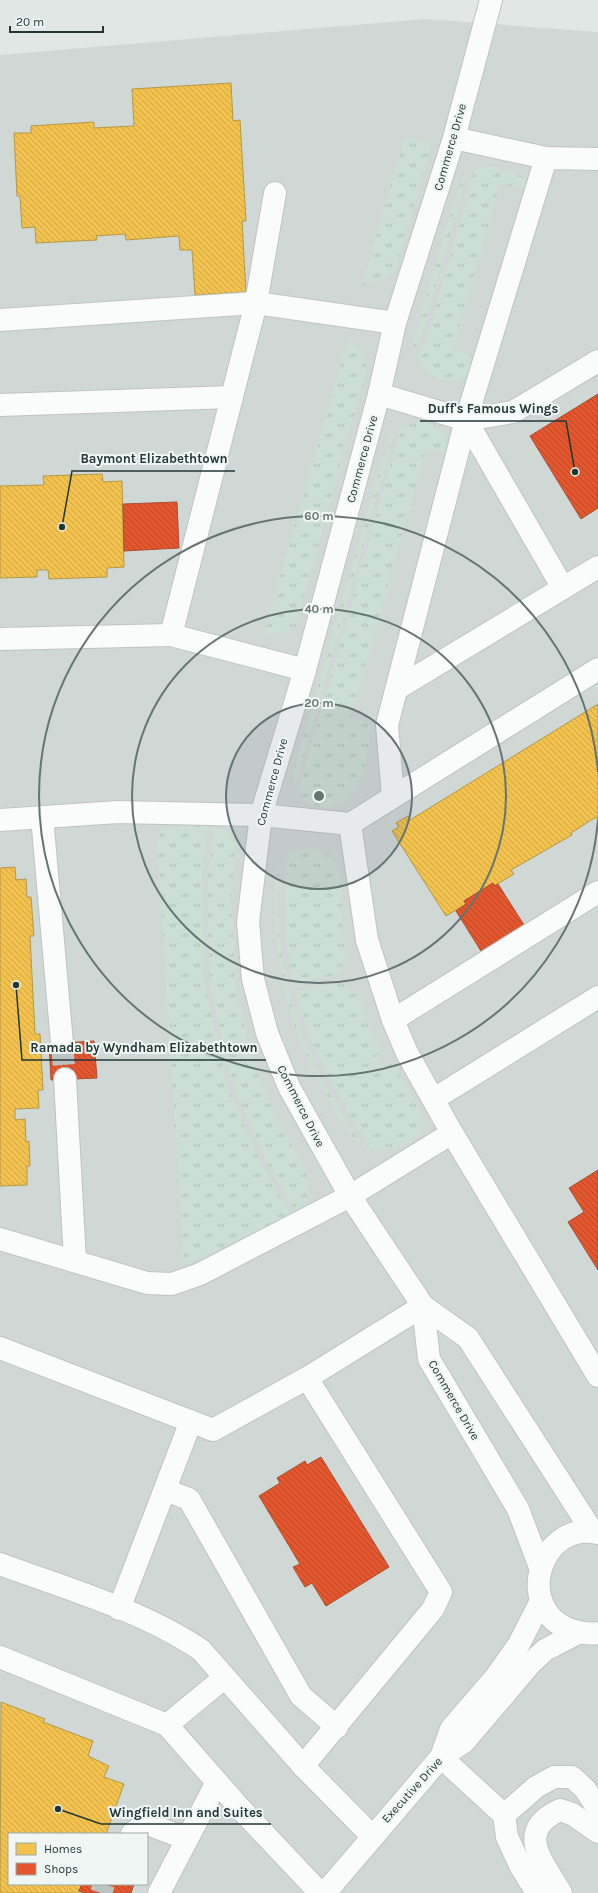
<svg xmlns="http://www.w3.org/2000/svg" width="598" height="1893" font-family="Karla,sans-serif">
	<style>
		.built { fill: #d0d8d5; fill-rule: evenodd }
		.grass { fill: url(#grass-tufts) }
		.homes { fill: url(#homes-back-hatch); stroke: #b49846 }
		.shops { fill: url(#shops-back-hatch); stroke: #aa4d30 }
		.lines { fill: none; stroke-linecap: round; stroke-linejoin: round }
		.minor-tunnel { stroke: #bbc4c2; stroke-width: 22; stroke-dasharray: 22 11; stroke-linecap: butt }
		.minor-casing { stroke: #bec4c2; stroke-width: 24 }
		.minor { stroke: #fafbfb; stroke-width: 22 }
		.ring { fill: none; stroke: #657572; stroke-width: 2 }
		.labels { text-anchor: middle; stroke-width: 4; stroke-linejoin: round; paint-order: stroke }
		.street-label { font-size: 12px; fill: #223734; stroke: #eff6f3 }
		.centre { fill: #657572; stroke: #eff6f3; stroke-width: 2 }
		.ring-label { font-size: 12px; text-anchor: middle; font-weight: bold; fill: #657572; stroke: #eff6f3; stroke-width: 4; stroke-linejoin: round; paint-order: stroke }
		.leader { fill: none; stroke: #223734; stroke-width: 1.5 }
		.callout-dot { fill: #223734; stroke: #eff6f3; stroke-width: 1.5 }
		.callout-label { font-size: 13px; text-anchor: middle; font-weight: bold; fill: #223734; stroke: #eff6f3; stroke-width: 4; stroke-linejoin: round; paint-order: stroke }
	</style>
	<defs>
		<pattern id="grass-tufts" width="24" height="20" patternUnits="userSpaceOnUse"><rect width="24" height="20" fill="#ccdfd4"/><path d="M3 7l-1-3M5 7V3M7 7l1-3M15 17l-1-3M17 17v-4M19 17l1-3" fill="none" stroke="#afc0b7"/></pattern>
		<pattern id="homes-back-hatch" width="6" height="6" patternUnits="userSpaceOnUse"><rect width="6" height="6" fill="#f2c14e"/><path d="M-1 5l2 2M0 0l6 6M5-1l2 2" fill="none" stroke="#cfa645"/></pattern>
		<pattern id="shops-back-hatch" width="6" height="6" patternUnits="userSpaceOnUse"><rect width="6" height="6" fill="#e4572e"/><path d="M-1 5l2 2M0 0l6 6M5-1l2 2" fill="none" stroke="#b84928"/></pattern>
	</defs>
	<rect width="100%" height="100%" fill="#e1e7e5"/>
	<path class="built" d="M426,19L598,32V1893H0V55ZM9,1834H147V1884H9Z"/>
	<g class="grass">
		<path d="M405,137L431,144L395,272L382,279L362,286Z"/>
		<path d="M489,166L498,168L497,171L505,173L507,170C515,173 528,176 525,187L519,188L500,183L453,350L476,357C474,362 474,369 471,372C460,382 439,383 429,373C424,369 421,363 417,358L428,336L474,171Z"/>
		<path d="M466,176L425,324L415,350L413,344L453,204L457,206L459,197L456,196L459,185Z"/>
		<path d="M348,339L362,353L367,369L349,432L346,431L342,446L345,447L295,628L263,637Z"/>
		<path d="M425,421C439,425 445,435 450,448L448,453L426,449L351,717L371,724V731C366,760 362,803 326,807C314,808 304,802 298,792L401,428L409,424Z"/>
		<path d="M395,431L295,786L293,774L383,457H386L390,443L386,441Z"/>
		<path d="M207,825L202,872L203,976L226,1084L262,1166L291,1215L184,1265L157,843L160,835V828Z"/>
		<path d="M214,826L225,830L235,843L231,899L235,981L246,1036L245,1038L267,1097L283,1131L305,1169L308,1182L307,1198L295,1212L266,1161L232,1083L217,1015L209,975L208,900V876Z"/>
		<path d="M310,847C349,854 340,891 342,920C343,933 345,945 348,957C342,963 339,965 340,974L294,984L286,942L285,861L292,853Z"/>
		<path d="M280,866C273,934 287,1009 317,1071C330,1096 346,1120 361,1144C349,1136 343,1123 335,1110C298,1051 276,982 275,911C275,895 274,881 280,866Z"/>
		<path d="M343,981L347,989L357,993L368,1025L381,1051L376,1055L377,1063L384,1067L391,1063L396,1068L422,1114L421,1115L425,1125C422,1141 385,1154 370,1149C340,1099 310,1050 296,992Z"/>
	</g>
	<g class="homes">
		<path d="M231,83L233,121L240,120L246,221H242L246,292L195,295L192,250H180L179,236L126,240L125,234L96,236L97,240L36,243L35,227L22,228L20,196H17L14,133H31V126L94,122V128L134,126L132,89Z"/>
		<path d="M102,474L103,482L122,481L124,567L107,568V577L49,579L48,570H37V577L0,578V486L44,485L43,476Z"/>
		<path d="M598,704V821L596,817L571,833L572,835L511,870L514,874L494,886L493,883L464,901L466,904L446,916L392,831L399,827L396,823L408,816L410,820Z"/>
		<path d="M15,867L16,880L26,879L27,897H31L34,936H30L35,1034H40L43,1090H38L39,1108L15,1109V1120L25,1119L26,1142L29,1141L30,1166H27V1185L0,1186V868Z"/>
		<path d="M1,1702L45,1719L43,1722L93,1741L88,1756L109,1766L104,1777L124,1784L106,1834H9V1884H82L78,1893H0Z"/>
	</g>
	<g class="shops">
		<path d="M598,394V508L581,519L530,436Z"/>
		<path d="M177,502L179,548L124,551L123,504Z"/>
		<path d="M493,883L494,886L498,884L524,925L481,951L456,911L466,904L464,901Z"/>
		<path d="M94,1041L97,1078L51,1080L49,1044Z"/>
		<path d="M598,1170V1270L568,1222L584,1212L569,1188Z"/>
		<path d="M321,1457L389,1567L326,1606L312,1583L305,1587L293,1567L300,1564L259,1496L280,1483L277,1478L305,1461L307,1465Z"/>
		<path d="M82,1884H134L131,1893H84L79,1891Z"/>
	</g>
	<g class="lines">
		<g class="minor-tunnel">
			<path d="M62,1043L65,1079"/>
			<path d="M101,1893L104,1884"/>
		</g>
		<g class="minor-casing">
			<g id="minor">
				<path d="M491,0L454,138L395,323L379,394L305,670L261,815L248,922L253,979L267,1033L289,1087L350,1196L423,1306L429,1359L518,1509L540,1567"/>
				<path d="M454,138L546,158"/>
				<path d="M0,320L256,303L395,323"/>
				<path d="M379,394L466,420L513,412L598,361"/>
				<path d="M0,405L232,397"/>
				<path d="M466,420L563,588"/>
				<path d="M171,635L305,670"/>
				<path d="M0,639L171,635L256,303L275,193"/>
				<path d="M398,688L598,567"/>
				<path d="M393,797L387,725L466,420L546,158L598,159"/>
				<path d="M42,817L62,1043"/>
				<path d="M0,820L118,812L261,815L350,824L598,669"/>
				<path d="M350,824L367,940L393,1020L598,892"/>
				<path d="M393,1020L407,1053L452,1133L598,1376"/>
				<path d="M65,1079L75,1261"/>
				<path d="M434,1099L598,997"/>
				<path d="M0,1239L147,1283L172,1284L200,1274L350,1196L452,1133"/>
				<path d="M423,1306L468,1338L592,1531"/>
				<path d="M0,1348L213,1430L307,1378L441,1592L433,1609L303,1766"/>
				<path d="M307,1378L423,1306"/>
				<path d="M165,1490L189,1499L301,1696L337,1727"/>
				<path d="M598,1533C541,1520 514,1606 568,1629C577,1632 588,1635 598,1633"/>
				<path d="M0,1564C65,1588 144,1611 201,1650L303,1766L372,1836"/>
				<path d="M119,1609L191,1421"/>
				<path d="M0,1657L167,1725L238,1806L320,1893"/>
				<path d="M167,1725L224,1678"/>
				<path d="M441,1757L451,1729L495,1678L519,1644L541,1601"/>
				<path d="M441,1757L504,1815"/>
				<path d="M132,1834L145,1823L187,1839"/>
				<path d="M159,1893L217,1782"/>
				<path d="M325,1893L441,1757L464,1742L531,1663L545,1650L578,1633"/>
				<path d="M537,1893L521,1867L507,1837L504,1815L536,1787L554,1777H572L585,1789L598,1809"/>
				<path d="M561,1893C543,1862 514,1831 560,1810L572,1814L598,1832"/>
			</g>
		</g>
		<use href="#minor" class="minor"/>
	</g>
	<circle cx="319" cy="796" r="93" fill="#657572" fill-opacity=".12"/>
	<g class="ring">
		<circle cx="319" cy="796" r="93"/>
		<circle cx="319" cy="796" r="187"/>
		<path d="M598 820A280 280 0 1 1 598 772"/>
	</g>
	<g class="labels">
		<g class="street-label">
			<text transform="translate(450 147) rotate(-74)" y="4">Commerce Drive</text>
			<text transform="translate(362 459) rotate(-75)" y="4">Commerce Drive</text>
			<text transform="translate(272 782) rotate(-75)" y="4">Commerce Drive</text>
			<text transform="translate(301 1106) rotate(63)" y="4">Commerce Drive</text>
			<text transform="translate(454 1400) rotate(60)" y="4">Commerce Drive</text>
			<text transform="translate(412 1790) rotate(-48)" y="4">Executive Drive</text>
		</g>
	</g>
	<circle cx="319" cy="796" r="6" class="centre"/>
	<g class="ring-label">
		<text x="319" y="520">60 m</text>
		<text x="319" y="613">40 m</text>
		<text x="319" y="707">20 m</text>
	</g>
	<path class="leader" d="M575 472L566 421H420M62 527L72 471H235M16 985L22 1060H266M58 1809L101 1824H271"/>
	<g class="callout-dot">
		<circle cx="575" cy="472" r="4"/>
		<circle cx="62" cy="527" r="4"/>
		<circle cx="16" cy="985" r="4"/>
		<circle cx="58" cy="1809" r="4"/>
	</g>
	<g class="callout-label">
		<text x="493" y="413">Duff's Famous Wings</text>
		<text x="154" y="463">Baymont Elizabethtown</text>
		<text x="144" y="1052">Ramada by Wyndham Elizabethtown</text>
		<text x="186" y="1817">Wingfield Inn and Suites</text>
	</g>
	<rect x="8" y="1833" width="140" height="52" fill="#eff6f3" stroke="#9daaa7"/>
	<rect x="16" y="1843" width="20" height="12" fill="#f2c14e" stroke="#9daaa7"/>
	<text x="44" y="1853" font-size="12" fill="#223734">Homes</text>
	<rect x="16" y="1863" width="20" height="12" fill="#e4572e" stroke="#9daaa7"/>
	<text x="44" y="1873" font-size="12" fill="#223734">Shops</text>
	<path d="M10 26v6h93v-6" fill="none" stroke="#223734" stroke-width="2"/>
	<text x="16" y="26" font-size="12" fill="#223734" stroke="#eff6f3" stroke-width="3" paint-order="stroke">20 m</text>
</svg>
